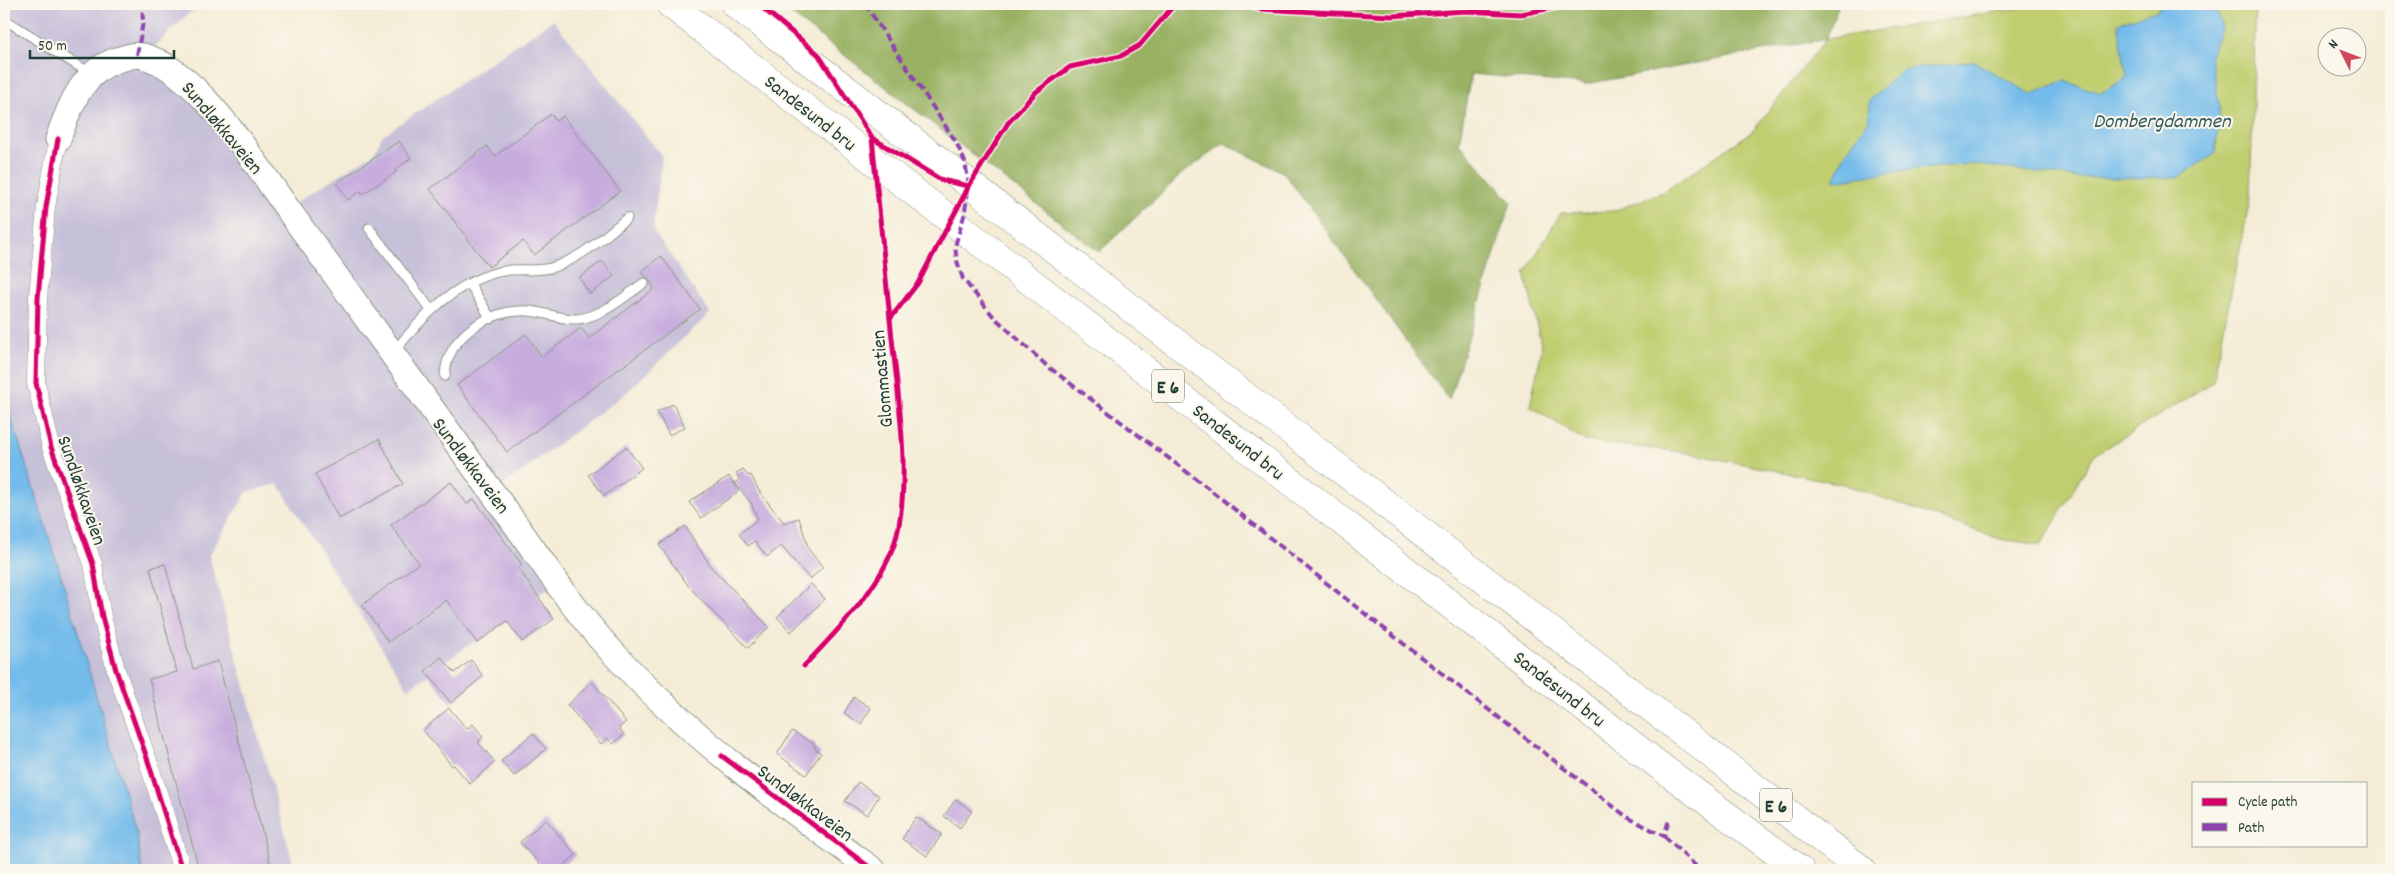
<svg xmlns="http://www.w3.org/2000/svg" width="2395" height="874" font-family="Dekko,sans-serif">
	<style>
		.industrial { fill: #c7c0d9 }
		.green { fill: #c0ce70; stroke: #708652 }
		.forest { fill: #98b162; stroke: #5c774b }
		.water { fill: #73bbeb; stroke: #497c90 }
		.building { fill: #c7acde }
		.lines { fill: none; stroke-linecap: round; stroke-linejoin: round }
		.service-casing { stroke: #8a9485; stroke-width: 11 }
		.minor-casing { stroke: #8a9485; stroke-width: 19 }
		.secondary-casing { stroke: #8a9485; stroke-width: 27 }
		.motorway-casing { stroke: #8a9485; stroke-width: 29 }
		.service { stroke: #fff; stroke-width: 9 }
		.minor { stroke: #fff; stroke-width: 18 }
		.secondary { stroke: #fff; stroke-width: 25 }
		.motorway { stroke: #fff; stroke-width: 28 }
		.quiet { stroke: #8e44ad; stroke-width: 4; stroke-dasharray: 8 4; stroke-linecap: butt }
		.cycleway-casing { stroke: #fbf7ec; stroke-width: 8 }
		.cycleway { stroke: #d6006c; stroke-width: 5 }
		.labels { text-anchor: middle; stroke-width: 4; stroke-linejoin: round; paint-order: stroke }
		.shield { fill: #fbf7ec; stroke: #61756b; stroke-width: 1 }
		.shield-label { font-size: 19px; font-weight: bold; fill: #1f3d34 }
		.street-label { font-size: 20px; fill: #1f3d34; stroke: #fbf7ec }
		.water-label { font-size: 21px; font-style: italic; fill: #345c62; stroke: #fbf7ec }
	</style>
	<rect width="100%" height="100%" fill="#fbf7ec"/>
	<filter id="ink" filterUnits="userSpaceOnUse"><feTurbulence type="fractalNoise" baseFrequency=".02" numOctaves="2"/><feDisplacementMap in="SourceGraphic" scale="10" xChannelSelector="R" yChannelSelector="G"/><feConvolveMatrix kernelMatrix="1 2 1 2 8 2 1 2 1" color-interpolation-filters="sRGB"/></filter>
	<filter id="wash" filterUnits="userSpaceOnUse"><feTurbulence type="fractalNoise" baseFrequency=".0096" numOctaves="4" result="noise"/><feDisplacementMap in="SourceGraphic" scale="20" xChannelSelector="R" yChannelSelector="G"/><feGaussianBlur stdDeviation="1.12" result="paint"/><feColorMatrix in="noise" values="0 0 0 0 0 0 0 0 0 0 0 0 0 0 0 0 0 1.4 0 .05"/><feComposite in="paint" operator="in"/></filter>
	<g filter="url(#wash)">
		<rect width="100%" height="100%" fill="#f4ecd6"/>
		<path class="industrial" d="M4,4H208L188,14L145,56L173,68L287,208L374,153L382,136L553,20L662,156L653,230L710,313L625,394L493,493L557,581L408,689L278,484L247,492L209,555L295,870H142L137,835L63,582L4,395Z"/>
		<path class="green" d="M2045,4H2256L2250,199L2213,382L2094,455L2041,545L2000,539L1843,484L1683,452L1585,441L1530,406L1542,348L1525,273L1561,213L1614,211L1665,191L1753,131L1826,39Z"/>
		<path class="forest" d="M778,4H1839L1826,39L1586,84L1471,74L1459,143L1511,202L1449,400L1284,173L1224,143L1182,174L1099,252Z"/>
		<g class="water">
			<path d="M2164,4H2214L2222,27L2210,55L2220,108L2215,154L2177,178H2079L1972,164L1897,171L1834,181L1845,154L1869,120L1870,100L1902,70L1973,61L2031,94L2064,81L2101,93L2127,77L2118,23L2156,11Z"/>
			<path d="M4,395L63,582L137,835L142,870H4Z"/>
		</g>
		<g id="blocks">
			<g class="building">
				<path d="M551,114L556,121L563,116L620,191L534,255L523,241L489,267L430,189L487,146L495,156Z"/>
				<path d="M399,141L411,158L395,170L396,172L363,194L361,191L348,200L337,183Z"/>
				<path d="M661,256L700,309L507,452L457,385L526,334L542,357L581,328L589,338L654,289L649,279L641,272Z"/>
				<path d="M602,261L614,276L590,294L579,278Z"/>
				<path d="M673,404L685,427L669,435L657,412Z"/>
				<path d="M379,439L403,484L339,519L315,474Z"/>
				<path d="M626,447L642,468L604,496L588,475Z"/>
				<path d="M743,469L748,476L751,475L759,491L784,523L799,518L809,550L823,567L810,579L781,546L767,557L755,541L748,546L739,534L758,519L751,503L735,483L740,480L736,473Z"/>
				<path d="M729,476L739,491L701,518L689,502Z"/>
				<path d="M451,482L467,504L474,499L522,565L518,568L554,619L522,642L507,621L477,643L446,600L388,642L362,605L419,563L391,525Z"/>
				<path d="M685,526L711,567L769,627L748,648L690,588L659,545Z"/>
				<path d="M165,564L193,669L218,661L272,870H199L149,679L177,672L150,568Z"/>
				<path d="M811,584L825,599L791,632L777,617Z"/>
				<path d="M441,657L455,673L471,660L483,676L451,703L425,671Z"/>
				<path d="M592,682L626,722L619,728L624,735L613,744L607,738L601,744L567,705Z"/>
				<path d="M854,697L871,708L861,724L844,713Z"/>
				<path d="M449,708L467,729L473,724L483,737L478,742L495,762L470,784L454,765L452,766L423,730Z"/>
				<path d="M792,731L816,745L814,748L821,753L806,775L777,754Z"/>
				<path d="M533,733L546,749L514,776L501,761Z"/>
				<path d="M858,782L879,796L867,815L845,801Z"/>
				<path d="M956,799L972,811L960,828L944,816Z"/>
				<path d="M916,817L942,834L927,856L902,839Z"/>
				<path d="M546,820L576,855L558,870H545L520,842Z"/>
			</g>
		</g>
	</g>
	<g filter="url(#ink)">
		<use href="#blocks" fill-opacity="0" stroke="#8a9485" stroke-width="1"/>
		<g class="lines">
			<g class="service-casing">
				<g id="service">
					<path d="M4,19L91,74"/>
					<path d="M369,228L431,310"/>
					<path d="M470,284L491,319"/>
					<path d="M393,353C420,319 454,283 498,272C516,267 536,273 554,267C581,258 606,236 627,218"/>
					<path d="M445,376C446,336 491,308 529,311C545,312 561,320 578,319C603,316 624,297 644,283"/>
				</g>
			</g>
			<g class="minor-casing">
				<path id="minor" d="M58,139L46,207L38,298L36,383L51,447L93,564L102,617L116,670L148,761L182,870"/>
			</g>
			<g class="secondary-casing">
				<path id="secondary" d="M58,139C70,104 84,67 124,58C131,56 136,54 143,56C197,69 257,166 289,211C359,309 430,406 500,503C538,554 572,610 616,656C692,738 783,805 873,870"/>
			</g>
			<g class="motorway-casing">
				<g id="motorway">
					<path d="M670,4L1665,770L1800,870"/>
					<path d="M735,4L1862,870"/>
				</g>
			</g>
			<use href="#service" class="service"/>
			<use href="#minor" class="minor"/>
			<use href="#secondary" class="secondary"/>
			<use href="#motorway" class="motorway"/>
			<g class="quiet">
				<path d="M865,4L956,142L965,162L969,186L964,216L955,246L957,261L963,279L994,317L1046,365L1208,488L1355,606L1627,817L1664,836L1669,820"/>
				<path d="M137,55L143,22L142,4"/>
				<path d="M1664,836L1700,870"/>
			</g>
			<g class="cycleway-casing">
				<g id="cycleway">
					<path d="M758,4L818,54L872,138L941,180L969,186"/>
					<path d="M1244,4L1259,9L1391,16L1465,11L1521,14L1572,4"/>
					<path d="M872,138L890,319"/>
					<path d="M58,139L46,207L38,298L36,383L51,447L93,564L102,617L116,670L148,761L182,870"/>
					<path d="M804,666C835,633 879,589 894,545C914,484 896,384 890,319L918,283L969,186L1008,123L1036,92L1070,67L1121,56L1140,45L1175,4"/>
					<path d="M722,756L873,870"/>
				</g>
			</g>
			<use href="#cycleway" class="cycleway"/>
		</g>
	</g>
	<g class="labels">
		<g class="shield">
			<rect x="1152" y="369.5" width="32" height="33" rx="4"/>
			<rect x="1760" y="788.5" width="32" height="33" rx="4"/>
		</g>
		<g class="shield-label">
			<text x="1168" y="393">E 6</text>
			<text x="1776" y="812">E 6</text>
		</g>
		<g class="street-label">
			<text transform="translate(811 112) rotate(38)" y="7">Sandesund bru</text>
			<text transform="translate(223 127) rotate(50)" y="7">Sundløkkaveien</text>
			<text transform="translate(881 379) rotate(-95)" y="7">Glommastien</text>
			<text transform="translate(1239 441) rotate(38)" y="7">Sandesund bru</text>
			<text transform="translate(472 465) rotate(53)" y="7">Sundløkkaveien</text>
			<text transform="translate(83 490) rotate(71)" y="7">Sundløkkaveien</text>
			<text transform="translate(1560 688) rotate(38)" y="7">Sandesund bru</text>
			<text transform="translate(806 802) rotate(37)" y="7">Sundløkkaveien</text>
		</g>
		<g class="water-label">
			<text x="2162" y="127">Dombergdammen</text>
		</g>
	</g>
	<rect width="2395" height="874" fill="none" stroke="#fbf7ec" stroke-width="20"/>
	<rect x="2192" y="782" width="175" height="65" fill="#fbf7ec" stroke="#a3ada2"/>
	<rect x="2202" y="798" width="25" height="8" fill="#d6006c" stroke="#a3ada2"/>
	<text x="2238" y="806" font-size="15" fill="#1f3d34">Cycle path</text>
	<rect x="2202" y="823" width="25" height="8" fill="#8e44ad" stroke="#a3ada2"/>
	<text x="2238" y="832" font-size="15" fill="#1f3d34">Path</text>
	<g transform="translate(2342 52) rotate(312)"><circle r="24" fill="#fbf7ec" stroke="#a3ada2"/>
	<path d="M0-4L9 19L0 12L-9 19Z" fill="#d1495b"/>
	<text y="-8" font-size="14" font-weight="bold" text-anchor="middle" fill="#1f3d34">N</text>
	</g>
	<path d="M30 50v8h144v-8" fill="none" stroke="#1f3d34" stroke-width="2.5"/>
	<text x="38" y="50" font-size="15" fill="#1f3d34" stroke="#fbf7ec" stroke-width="4" paint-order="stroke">50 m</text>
</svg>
